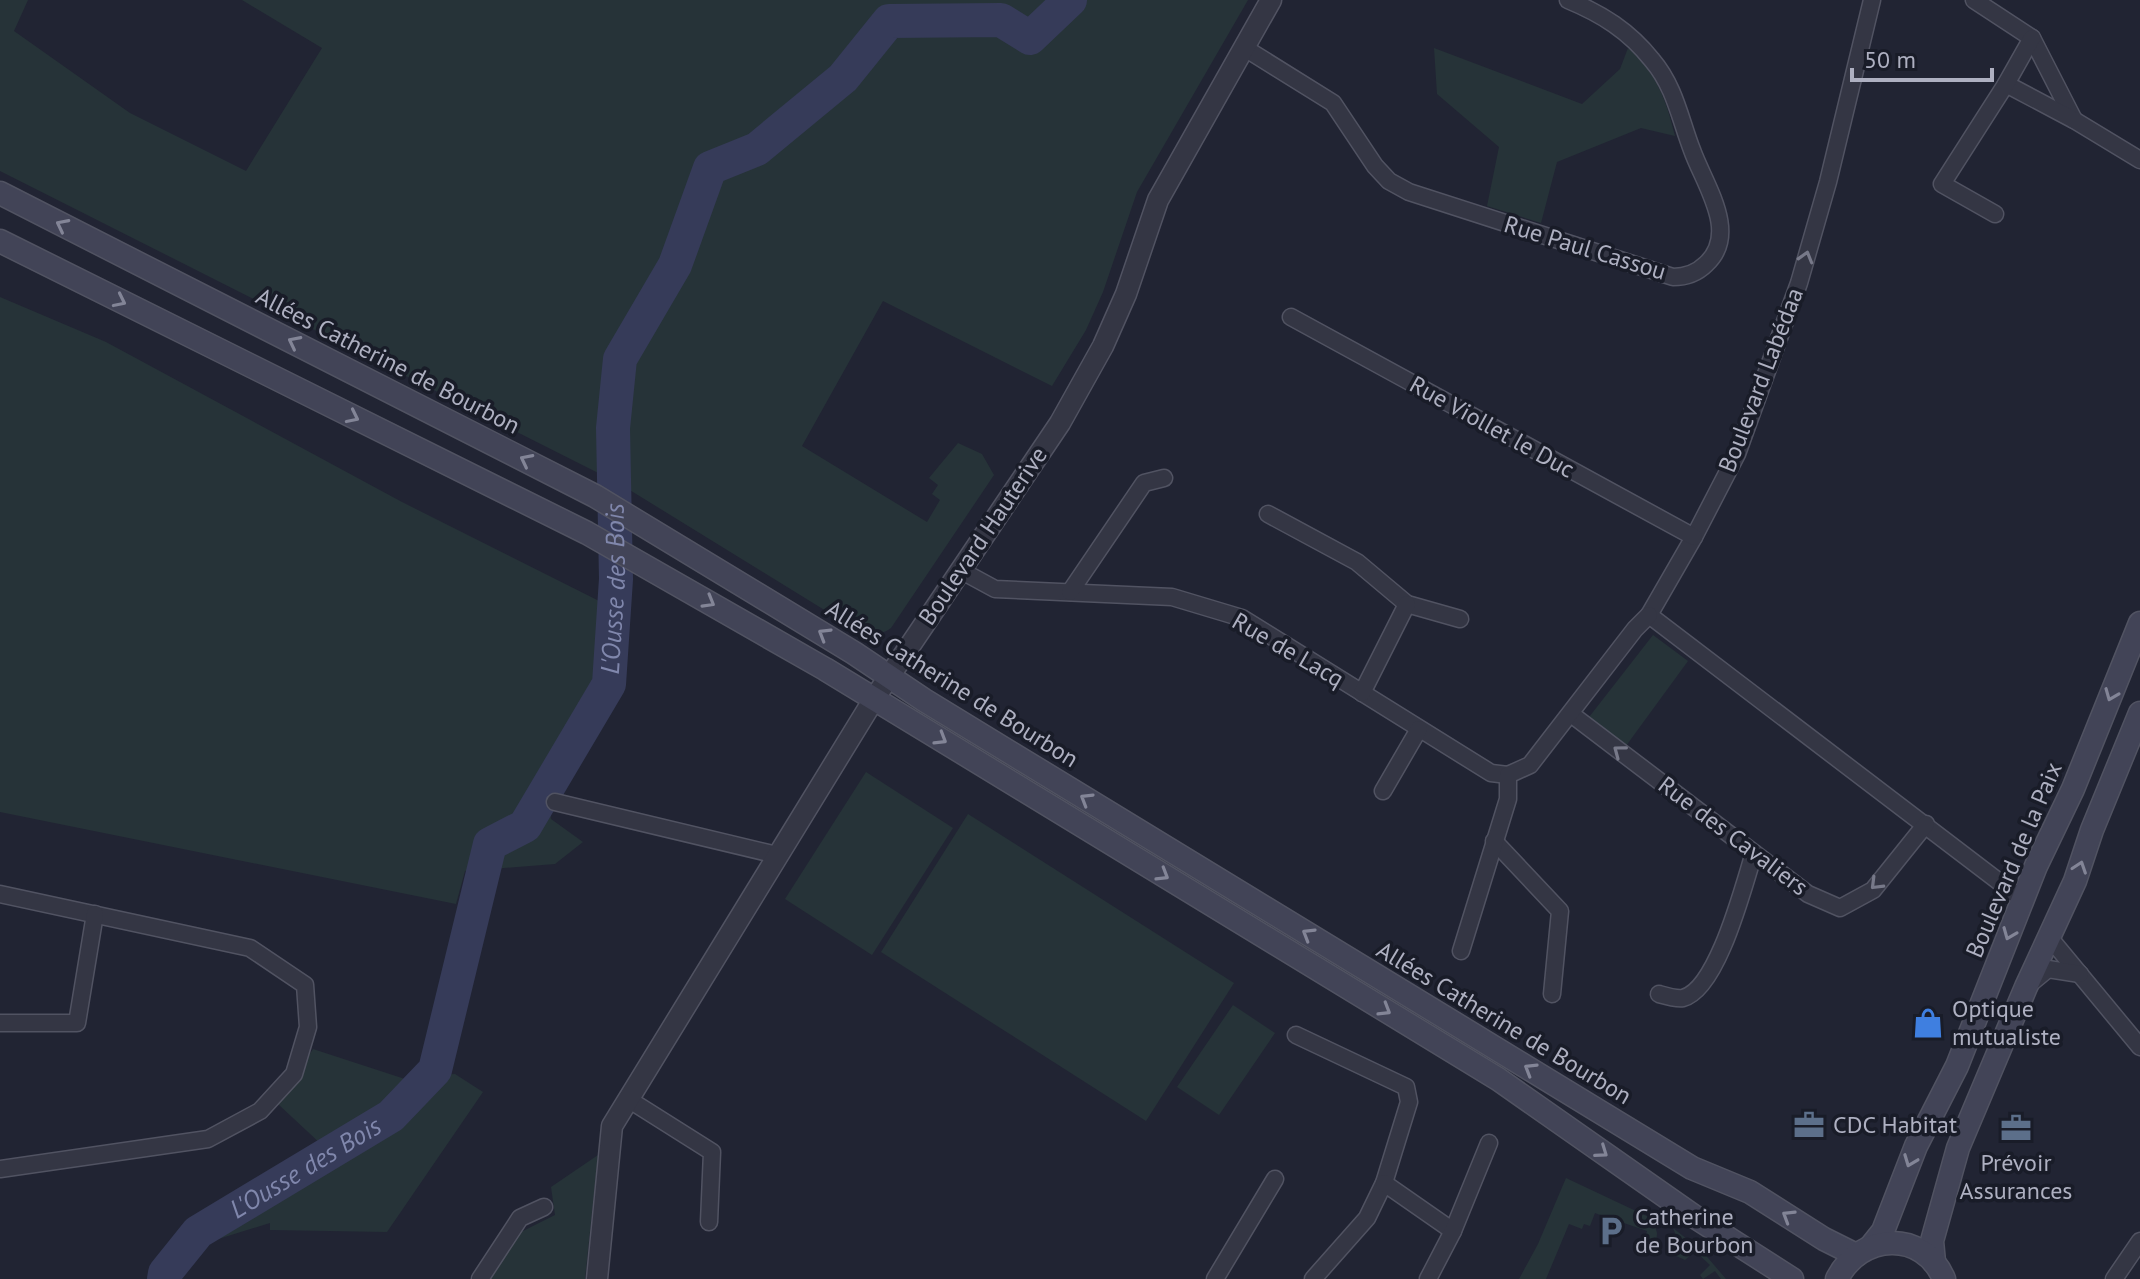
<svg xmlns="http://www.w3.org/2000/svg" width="2140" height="1279" font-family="'PT Sans',sans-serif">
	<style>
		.green { fill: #263338 }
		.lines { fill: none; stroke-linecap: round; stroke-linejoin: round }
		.river { stroke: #363b59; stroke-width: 34 }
		.minor-casing { stroke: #515362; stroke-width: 19 }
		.tertiary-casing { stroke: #515362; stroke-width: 23 }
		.secondary-casing { stroke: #515362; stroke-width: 25 }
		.minor { stroke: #343644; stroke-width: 16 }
		.tertiary { stroke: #343644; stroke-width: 20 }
		.secondary { stroke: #424457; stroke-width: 22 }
		.oneway { stroke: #838597 }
		.oneway2 { stroke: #777989 }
		.labels { text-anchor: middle; stroke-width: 7; stroke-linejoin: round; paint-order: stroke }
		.street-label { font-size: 24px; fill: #aeb0c1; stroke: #191c28 }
		.poi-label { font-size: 24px; fill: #aeb0c1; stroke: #191c28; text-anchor: start }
		.water-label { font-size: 26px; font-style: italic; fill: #8087ac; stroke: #191c28 }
	</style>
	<rect width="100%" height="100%" fill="#212433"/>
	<g class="green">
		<path d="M0,0H28L14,31L130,113L246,171L322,48L242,0H1248L1137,192L1103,292L1086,330L1052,386L883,301L802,446L927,522L940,500L932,494L938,485L929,478L958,443L982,454L994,475L891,628C878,638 866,634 852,627L620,484L0,171Z"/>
		<path d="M1434,48L1582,104L1620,69L1628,48C1657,74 1666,99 1675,136L1641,128L1557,162L1541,223L1487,206L1499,147L1437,94Z"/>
		<path d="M0,297L106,342L402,502L629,616L547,773L551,819L583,842L555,864L465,871L456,904L0,812Z"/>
		<path d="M1653,635L1688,661L1623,750L1586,721Z"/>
		<path d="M866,772L953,828L872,955L785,899Z"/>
		<path d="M968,814L1234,983L1146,1121L881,952Z"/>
		<path d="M1233,1005L1275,1033L1219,1115L1177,1087Z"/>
		<path d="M313,1049L405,1079L415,1074L393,1102L322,1145L278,1104Z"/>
		<path d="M455,1074L483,1092L387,1232L270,1230V1223L215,1240L366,1141L407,1120L425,1101L442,1075Z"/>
		<path d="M598,1155L585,1279H486L517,1234L555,1215L551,1187Z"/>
		<path d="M1566,1178L1653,1219L1657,1233L1656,1248L1643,1244L1647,1231L1621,1222L1616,1235L1609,1233L1613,1220L1595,1213L1590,1226L1584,1224L1582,1229L1569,1224L1546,1279H1519L1538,1244Z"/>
		<path d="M1673,1228L1702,1251L1726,1279H1721L1715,1271L1703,1279L1700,1275L1710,1265L1695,1251L1685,1260L1674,1255L1677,1238Z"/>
	</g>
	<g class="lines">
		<path class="river" id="s1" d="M164,1279L165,1273L198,1232L391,1116L435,1070L490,844L525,826L609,684L616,579L613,428L620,359L675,265L710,168L757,149L843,78L889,21L1001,20L1030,38L1070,0"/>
		<g class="minor-casing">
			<g id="minor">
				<path d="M1872,0L1828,182L1799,283L1737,454L1694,537L1649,615L2023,900"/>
				<path d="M1974,0L2032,38L2074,120"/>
				<path d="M1243,47L1333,103L1375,166L1389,181L1409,192L1673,277C1685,277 1697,273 1706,264C1740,233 1704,184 1692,150C1680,119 1675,87 1652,60C1629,31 1602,14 1568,0"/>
				<path d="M2006,84L2074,120L2140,160"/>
				<path d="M1995,214L1942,184L2006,84L2032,38"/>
				<path d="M1291,317L1694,537"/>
				<path d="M1268,514L1357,562L1407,604L1460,619"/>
				<path d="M960,570L995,589L1172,597L1242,618L1491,773L1508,775"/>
				<path d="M1070,592L1144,483L1164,478"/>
				<path d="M1362,693L1407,604"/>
				<path d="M1571,714L1808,894L1840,908L1873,890L1926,824"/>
				<path d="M1383,791L1419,729"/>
				<path d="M555,802L777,855"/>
				<path d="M1494,841L1560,911L1552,994"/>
				<path d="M0,894L250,948L305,985L308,1027L294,1074L260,1111L208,1139L0,1169"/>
				<path d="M2049,937L2140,1047"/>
				<path d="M1461,951L1508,799V775L1530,765L1635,629L1649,615"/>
				<path d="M2031,983L2048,969L2080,974"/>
				<path d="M1659,994C1666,996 1676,999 1683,998C1718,989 1744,884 1754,853"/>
				<path d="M0,1023H77L95,914"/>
				<path d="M1296,1035L1406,1087L1409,1102L1384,1183L1367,1218L1313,1279"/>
				<path d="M628,1099L712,1152L709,1222"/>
				<path d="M1384,1183L1453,1231"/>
				<path d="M480,1279L520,1218L544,1207"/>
				<path d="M1215,1279L1275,1179"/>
				<path d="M1428,1279L1453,1231L1489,1143"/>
				<path d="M2114,1279L2140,1241"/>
			</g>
		</g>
		<g class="tertiary-casing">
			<path id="tertiary" d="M597,1279L612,1126L874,699L1060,423L1103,346L1126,294L1158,200L1271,0"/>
		</g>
		<g class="secondary-casing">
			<g id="secondary">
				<path d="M0,193L595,496L854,653L924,700L1692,1168L1750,1192L1824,1239L1856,1255"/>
				<path d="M0,241L587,533L825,669L1498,1079L1695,1217L1792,1279"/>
				<path d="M1871,1246L1883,1231L1916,1146L1957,1066L2036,866L2073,789L2140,623"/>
				<path d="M1934,1262L1932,1241L1958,1148L2026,987L2075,881L2092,830L2140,713"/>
				<path d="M1837,1279C1860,1233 1923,1229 1944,1279"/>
			</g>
		</g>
		<use href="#minor" class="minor"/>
		<use href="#tertiary" class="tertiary"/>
		<use href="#secondary" class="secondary"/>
	</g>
	<defs><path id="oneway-chevron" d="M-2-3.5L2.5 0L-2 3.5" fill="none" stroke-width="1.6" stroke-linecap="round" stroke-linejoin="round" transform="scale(2)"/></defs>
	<g class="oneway">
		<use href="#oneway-chevron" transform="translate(62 225) rotate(-153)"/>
		<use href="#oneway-chevron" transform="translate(120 301) rotate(26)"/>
		<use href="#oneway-chevron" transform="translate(294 342) rotate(-153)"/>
		<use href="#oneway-chevron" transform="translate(353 417) rotate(26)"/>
		<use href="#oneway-chevron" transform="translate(526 460) rotate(-153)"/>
		<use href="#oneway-chevron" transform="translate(709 602) rotate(30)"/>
		<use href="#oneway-chevron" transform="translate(824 634) rotate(-149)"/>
		<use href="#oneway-chevron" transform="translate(2111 695) rotate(112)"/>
		<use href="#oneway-chevron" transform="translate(941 739) rotate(31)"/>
		<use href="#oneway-chevron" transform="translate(1086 799) rotate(-149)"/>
		<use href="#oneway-chevron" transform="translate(2080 867) rotate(-71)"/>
		<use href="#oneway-chevron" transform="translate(1163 875) rotate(31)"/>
		<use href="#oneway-chevron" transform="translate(1308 934) rotate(-149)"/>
		<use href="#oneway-chevron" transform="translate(2009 934) rotate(112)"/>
		<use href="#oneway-chevron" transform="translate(1385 1010) rotate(31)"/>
		<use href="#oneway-chevron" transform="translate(1530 1069) rotate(-149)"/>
		<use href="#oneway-chevron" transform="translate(1602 1152) rotate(35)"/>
		<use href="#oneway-chevron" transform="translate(1910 1161) rotate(111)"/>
		<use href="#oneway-chevron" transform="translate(1788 1216) rotate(-148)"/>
	</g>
	<g class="oneway2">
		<use href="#oneway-chevron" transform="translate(1806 257) rotate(-74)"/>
		<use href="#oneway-chevron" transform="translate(1619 751) rotate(-143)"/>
		<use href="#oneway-chevron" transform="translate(1876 884) rotate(135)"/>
	</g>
	<defs>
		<g id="shop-bare" transform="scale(2.4)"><path d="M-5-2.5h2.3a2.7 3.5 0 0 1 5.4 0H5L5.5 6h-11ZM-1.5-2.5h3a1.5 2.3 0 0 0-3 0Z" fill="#3f7fe0" stroke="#191c28" stroke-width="2.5" paint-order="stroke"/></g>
		<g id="office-bare" transform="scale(2.4)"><path d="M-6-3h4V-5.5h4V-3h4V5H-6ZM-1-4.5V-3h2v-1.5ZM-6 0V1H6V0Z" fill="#5c6f8a" stroke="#191c28" stroke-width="2.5" paint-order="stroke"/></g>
		<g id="parking-bare" transform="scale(2.4)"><path d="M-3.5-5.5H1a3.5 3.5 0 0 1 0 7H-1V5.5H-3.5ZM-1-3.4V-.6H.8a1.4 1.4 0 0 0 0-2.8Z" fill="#5c6f8a" stroke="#191c28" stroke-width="2.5" paint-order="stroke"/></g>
	</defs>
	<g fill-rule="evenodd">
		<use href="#shop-bare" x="1928" y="1023"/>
		<use href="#office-bare" x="1809" y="1125"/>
		<use href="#office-bare" x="2016" y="1128"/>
		<use href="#parking-bare" x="1611" y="1231"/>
	</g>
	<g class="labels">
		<g class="street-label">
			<text transform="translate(1585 248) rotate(17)" y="8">Rue Paul Cassou</text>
			<text transform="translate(388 361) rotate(27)" y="8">Allées Catherine de Bourbon</text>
			<text transform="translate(1761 380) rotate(-69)" y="8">Boulevard Labédaa</text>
			<text transform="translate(1492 427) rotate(29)" y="8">Rue Viollet le Duc</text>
			<text transform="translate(983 536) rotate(-56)" y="8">Boulevard Hauterive</text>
			<text transform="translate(1288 650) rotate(30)" y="8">Rue de Lacq</text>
			<text transform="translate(952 684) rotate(32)" y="8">Allées Catherine de Bourbon</text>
			<text transform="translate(1733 836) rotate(37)" y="8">Rue des Cavaliers</text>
			<text transform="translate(2014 860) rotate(-67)" y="8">Boulevard de la Paix</text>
			<text transform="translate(1504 1023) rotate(31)" y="8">Allées Catherine de Bourbon</text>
		</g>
		<g class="poi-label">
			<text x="1952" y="1017">Optique<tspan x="1952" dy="28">mutualiste</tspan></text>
			<text x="1833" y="1133">CDC Habitat</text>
			<text x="2016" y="1171" text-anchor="middle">Prévoir<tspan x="2016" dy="28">Assurances</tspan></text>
			<text x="1635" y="1225">Catherine<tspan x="1635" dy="28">de Bourbon</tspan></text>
		</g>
		<g class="water-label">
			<text dy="9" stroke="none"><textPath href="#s1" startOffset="880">L'Ousse des Bois</textPath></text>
			<text dy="9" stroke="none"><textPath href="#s1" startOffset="184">L'Ousse des Bois</textPath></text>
		</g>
	</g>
	<path d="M1852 68v12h140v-12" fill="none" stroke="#aeb0c1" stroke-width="4"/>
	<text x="1864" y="68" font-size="24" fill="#aeb0c1" stroke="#191c28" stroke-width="6" paint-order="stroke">50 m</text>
</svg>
